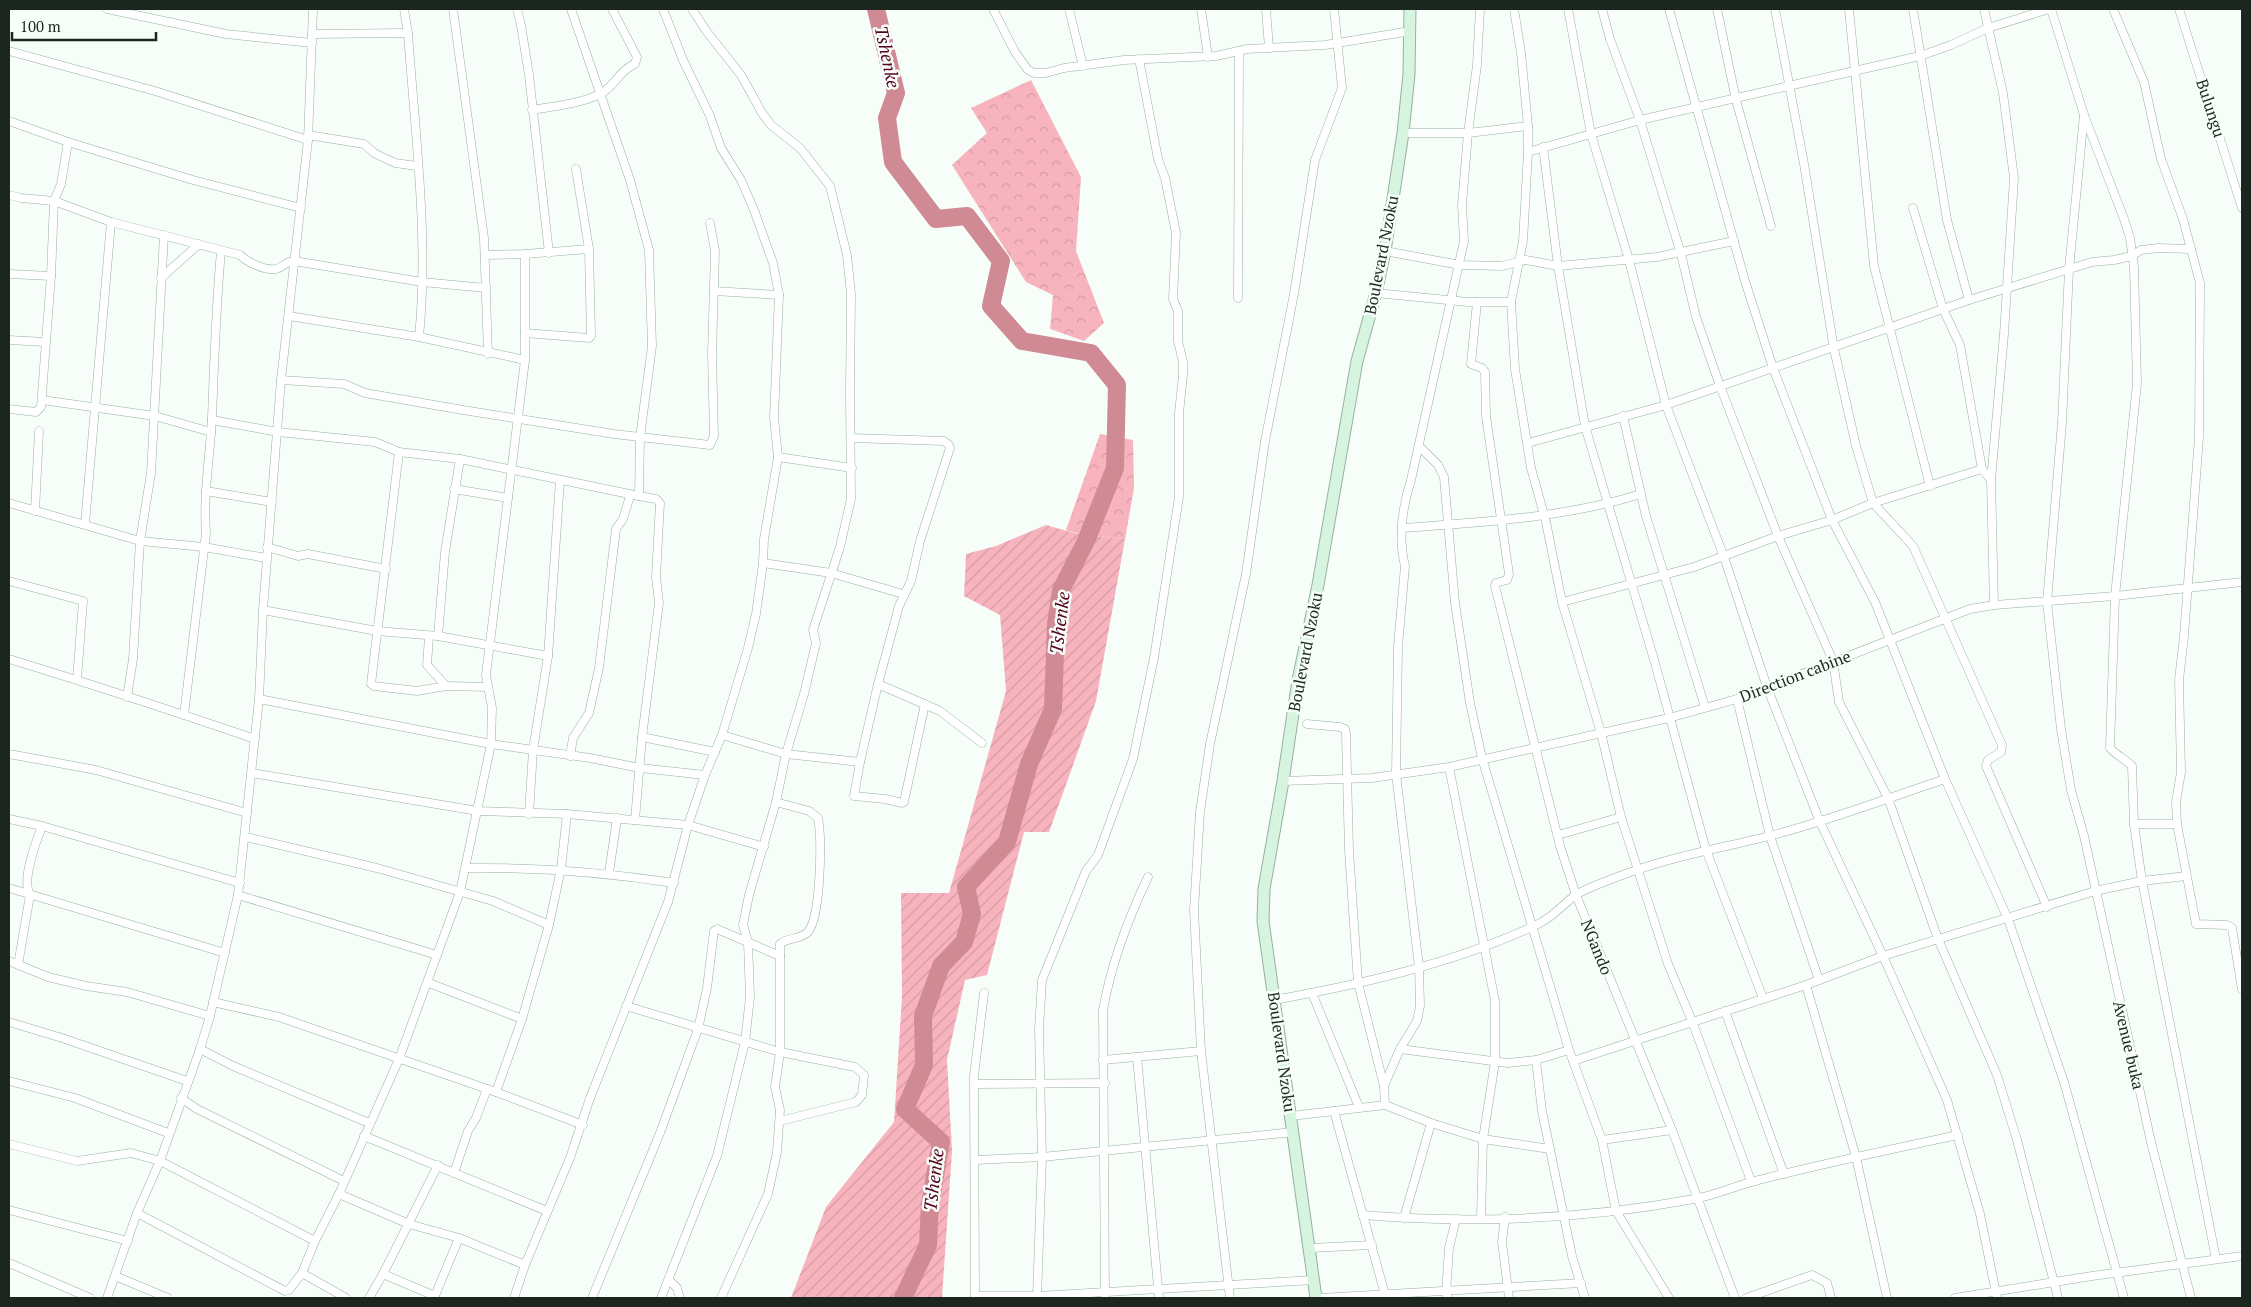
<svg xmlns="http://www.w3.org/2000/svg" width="2251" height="1307" font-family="'PT Serif',serif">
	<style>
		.forest { fill: url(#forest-crowns) }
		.garden { fill: url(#garden-furrows) }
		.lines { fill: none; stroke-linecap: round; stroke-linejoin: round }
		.river { stroke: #d08a94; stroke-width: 18 }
		.street-casing { stroke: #95b29d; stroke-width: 9 }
		.secondary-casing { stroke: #95b29d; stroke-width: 13 }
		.street { stroke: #fff; stroke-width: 8 }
		.secondary { stroke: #d7f4e1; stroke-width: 11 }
		.labels { text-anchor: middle; stroke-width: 5; stroke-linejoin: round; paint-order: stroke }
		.street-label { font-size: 16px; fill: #1b261e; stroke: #f7fef9 }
		.water-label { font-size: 18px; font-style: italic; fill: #57001f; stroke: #f7fef9 }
	</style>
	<defs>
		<pattern id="forest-crowns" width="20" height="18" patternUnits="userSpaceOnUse" patternTransform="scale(1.25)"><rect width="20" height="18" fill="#f8b4be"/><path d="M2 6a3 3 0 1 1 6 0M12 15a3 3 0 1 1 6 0" fill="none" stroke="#d49ba3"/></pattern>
		<pattern id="garden-furrows" width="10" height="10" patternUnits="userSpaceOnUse" patternTransform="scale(1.25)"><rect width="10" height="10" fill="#f8b4be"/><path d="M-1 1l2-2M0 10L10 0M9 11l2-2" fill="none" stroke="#d49ba3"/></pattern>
	</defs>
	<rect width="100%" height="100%" fill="#f7fef9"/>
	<g class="forest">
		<path d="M1031,80L1081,177L1076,251L1104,323L1084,341L1050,329L1053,295L1026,282L952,165L987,133L971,108Z"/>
		<path d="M1100,434L1133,440L1134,488L1125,539L1079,534L1066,530Z"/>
	</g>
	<path class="garden" d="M1046,525L1078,534L1125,539L1096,701L1049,832H1024L987,975L965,980L947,1060L952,1151L942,1298H791L826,1207L894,1122L902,997L901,893H949L1006,691L1000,615L964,596L966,554L996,546Z"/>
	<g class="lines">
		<path class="river" d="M876,9L896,93L887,118L893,162L936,219L967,216L1001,261L991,306L1022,341L1091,353L1117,385L1115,468L1086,541L1061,590L1056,624L1053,709L1029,764L1007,842L966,887L972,914L964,942L941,966L923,1016L924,1065L905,1109L941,1142L930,1204L928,1245L903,1298"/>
		<g class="street-casing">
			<g id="street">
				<path d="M107,9L226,34L312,43"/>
				<path d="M404,9L408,33C415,133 429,237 419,337"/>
				<path d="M453,9L484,238L488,354"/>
				<path d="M517,9L521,25L529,75L549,253"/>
				<path d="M993,9L1015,52L1028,70L1034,73H1046L1064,68L1124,60L1216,56L1247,49L1325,45L1411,31"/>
				<path d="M1069,9L1083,66"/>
				<path d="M1201,9L1208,57"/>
				<path d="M1266,9L1269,48"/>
				<path d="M1514,9L1521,53L1528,126V152L1523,241L1511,302L1515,369L1531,468L1546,522L1562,602L1601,733L1621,817L1668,964L1692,1021L1751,1181"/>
				<path d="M1568,9L1591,134L1629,260L1666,405L1724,557L1767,687L1820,822L1883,956L1947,1100L1980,1214L1997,1298"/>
				<path d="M1602,9L1610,39L1640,120L1681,254L1696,317L1720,386L1778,536L1833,661L1839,702L1888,798L1938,939L1997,1075L2017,1140L2058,1298"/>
				<path d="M1669,9L1745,281L1773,368L1832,520L1875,602L1945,779L2008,919L2064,1082L2124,1298"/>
				<path d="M1717,9L1736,100L1771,226"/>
				<path d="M1775,9L1804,164L1834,349L1856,446L1873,503L1913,546L2002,745L2001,752L1988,760L1986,766L2047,907"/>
				<path d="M1849,9L1874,266L1930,486"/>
				<path d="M1913,9L1947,220L1969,300"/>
				<path d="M1984,9L2003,93L2014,178L2004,334L1991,480L1994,605"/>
				<path d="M2051,9L2084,115L2124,219L2130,238L2134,267L2137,384L2115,596L2110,748C2116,755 2125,759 2132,766L2134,824"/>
				<path d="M2113,9L2144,82L2161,159L2183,219L2200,283L2199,437L2184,636L2179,680L2181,772L2176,802L2177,824L2196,924L2227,925L2232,928L2242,989"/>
				<path d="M2179,9L2242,208"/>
				<path d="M312,34L408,33"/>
				<path d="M9,51L155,91L308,140"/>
				<path d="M532,110C554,106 580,104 600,94C615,87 619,70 635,64L637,57L612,9"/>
				<path d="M2084,115L2069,269L2062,423L2047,602L2061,729L2071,790L2084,836L2151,1142L2191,1298"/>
				<path d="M9,121L68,142L193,180L301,208"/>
				<path d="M1403,133H1468L1528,126"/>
				<path d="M308,135L364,144L374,153L395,163L417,166"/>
				<path d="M1543,147L1558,266L1585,426L1655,663L1706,850L1763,998"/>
				<path d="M1528,152L1640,120L1920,56L1951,45L1988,28L2049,9"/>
				<path d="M576,169L589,249"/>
				<path d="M9,195L21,198L54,201L111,222L240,255C247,262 265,271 276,269C284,267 286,261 294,261L422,282L486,288"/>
				<path d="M1913,208L1943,309L1960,345L1982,469L1991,480"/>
				<path d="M1385,251L1460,265L1502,266L1526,260L1558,266L1657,257L1734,241"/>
				<path d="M485,255L525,254L589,249L591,336L589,338L525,333"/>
				<path d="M9,274L51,276"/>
				<path d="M161,278L199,244"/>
				<path d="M714,291L779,295"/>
				<path d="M1376,293L1468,302H1511"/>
				<path d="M1238,298L1239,51"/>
				<path d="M1477,302L1471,364L1482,368L1485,372L1486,416L1509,574L1507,580L1496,583L1495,586L1560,846L1576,895L1672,1130L1735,1298"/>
				<path d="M289,316L419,337L525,360"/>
				<path d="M9,340L46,342"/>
				<path d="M281,380L344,384L365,393L463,410L614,434L710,445L714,436L712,354L715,251L710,223"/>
				<path d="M42,400L155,416L211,432"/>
				<path d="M9,409L36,412L41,407L51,276L54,201L61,184L68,142"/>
				<path d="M1623,416L1646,516L1705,707"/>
				<path d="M212,420L278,432L375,442L399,452L460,459L639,496L640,437L652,346L649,250L630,180L571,9"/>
				<path d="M851,438L944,441L949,445L950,448L920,541L911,581L899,606L878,684L860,762L854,796L885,799L902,803L904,802L925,704"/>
				<path d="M1528,443L1666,405L1969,300L2092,262L2114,260L2132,256L2141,250L2158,248L2191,249"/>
				<path d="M1419,446L1438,465L1444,477L1455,603L1470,703L1482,758L1569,1050L1602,1140L1616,1211L1669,1298"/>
				<path d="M399,452L371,684L374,686L417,691L446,686L488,687"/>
				<path d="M778,457L852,468"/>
				<path d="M454,489L508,498"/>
				<path d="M206,491L272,502"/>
				<path d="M9,503L140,541L204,547L266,558"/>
				<path d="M35,511L39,431"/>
				<path d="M85,524L111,222"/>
				<path d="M1402,528C1483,522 1564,518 1641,494"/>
				<path d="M267,547L298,556L308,554L386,569"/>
				<path d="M763,563L831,573L903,594"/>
				<path d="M9,581L83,601L77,679"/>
				<path d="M1562,602L1694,567L1778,536L1832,520L1873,503L1982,469"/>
				<path d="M263,610L377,631L438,636L548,656"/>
				<path d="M438,636L445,552L460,459"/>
				<path d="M429,637L427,665L446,686"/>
				<path d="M9,659C91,684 173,711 255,739"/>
				<path d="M878,684L940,711L982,743"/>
				<path d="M127,697L133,659L140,541L151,473L164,235"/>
				<path d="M259,699L491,744L590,758L640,768L705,775"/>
				<path d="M1737,699L1770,836L1819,980"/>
				<path d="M184,715L206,533C203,495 210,456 212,418C214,362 216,307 221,251"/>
				<path d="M1307,724L1340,727L1345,729L1346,734L1349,851L1358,983L1384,1086L1385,1105"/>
				<path d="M722,735L786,754L860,762"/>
				<path d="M642,737L715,752"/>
				<path d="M9,754L96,770L247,813"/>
				<path d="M570,756L573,738L589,713L599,668L616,529L623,519L630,496"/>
				<path d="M1449,767L1495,1001V1062L1483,1139L1481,1218"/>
				<path d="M252,773L478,811L567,814L688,825L764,847"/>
				<path d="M1283,781L1372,778L1449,767L1669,718L1737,699L1970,609L1994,605L2115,596L2242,582"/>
				<path d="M529,814L533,750L548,656L560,480"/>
				<path d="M9,819L42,826L240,883"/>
				<path d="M635,820L642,737L659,603L656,577L660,503L656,499L639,496"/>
				<path d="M2177,824H2134L2142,881L2216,1259"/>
				<path d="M1558,835L1621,817"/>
				<path d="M246,837L377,868L493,901L549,925"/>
				<path d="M466,868C536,867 604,872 674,883"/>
				<path d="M609,873L617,818"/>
				<path d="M9,888L225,953"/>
				<path d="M437,955L460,892L491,744L492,708L486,675L525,360V254"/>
				<path d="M9,961L48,977L86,986L127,992L210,1016"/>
				<path d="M18,965L30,895C21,880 36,842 42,826"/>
				<path d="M429,983L522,1019"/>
				<path d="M1806,985L1856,1157L1887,1298"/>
				<path d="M1312,993L1359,1107"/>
				<path d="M1274,1000C1362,984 1451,964 1532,927C1549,920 1560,908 1574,896C1584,889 1624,874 1637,870C1681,854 1728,847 1773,835C1831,820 1888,798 1945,779"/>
				<path d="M213,1002L279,1017L496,1092L583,1125"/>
				<path d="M626,1006L780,1052L855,1067L864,1075L862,1095L856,1102L780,1121"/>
				<path d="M1725,1011L1784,1174"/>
				<path d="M9,1022L62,1038L187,1081"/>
				<path d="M200,1049L233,1066L369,1123"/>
				<path d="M1400,1049L1508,1063L1536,1060L1569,1050"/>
				<path d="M1137,1057L1159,1298"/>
				<path d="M1103,1060L1201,1051"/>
				<path d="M1536,1060L1542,1111L1572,1256L1585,1298"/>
				<path d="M1573,1061L1806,985L1883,956L2095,891L2142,881L2186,876"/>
				<path d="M9,1081L75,1098L168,1133"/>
				<path d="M975,1084L1105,1083"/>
				<path d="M1384,1086L1400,1049L1417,1021L1420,1006L1419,967L1396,774L1398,646L1405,566C1398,537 1402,508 1411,480L1464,241L1462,205L1468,133L1477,65L1480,9"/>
				<path d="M496,1092L522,1019L549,925L561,869L567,814"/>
				<path d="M181,1098L197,1109L344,1181"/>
				<path d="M1334,1111L1386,1298"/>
				<path d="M1291,1116L1385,1105L1431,1123L1483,1139L1550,1149"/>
				<path d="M364,1136L547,1211"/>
				<path d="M1602,1140L1672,1130"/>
				<path d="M9,1144L77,1161L131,1153L160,1161L315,1241L339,1194L399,1059L437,955L238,895"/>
				<path d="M976,1160L1042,1157L1294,1132"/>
				<path d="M454,1173L468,1131L476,1118L487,1089"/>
				<path d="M339,1194L409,1224L459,1238L525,1265"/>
				<path d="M9,1210L128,1241"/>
				<path d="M137,1213L285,1291L289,1290L302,1273L315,1241"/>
				<path d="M1363,1215C1473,1224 1586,1219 1694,1199C1716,1195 1737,1185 1759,1180C1825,1163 1892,1149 1958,1135"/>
				<path d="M1505,1217L1502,1242L1509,1298"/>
				<path d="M1404,1218L1431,1123"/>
				<path d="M1310,1248L1372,1245"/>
				<path d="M9,1263L90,1298"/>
				<path d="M302,1273L346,1298"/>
				<path d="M383,1274L435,1296"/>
				<path d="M115,1276L168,1298"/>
				<path d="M669,1280L677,1288L680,1298"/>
				<path d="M975,1296H1037L1314,1280"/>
				<path d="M107,1298L137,1213L160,1161L200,1049L210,1016L238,895L259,699L263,610L281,380L308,140L313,9"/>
				<path d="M369,1298L383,1274L438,1165"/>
				<path d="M434,1298L459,1238"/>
				<path d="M514,1298L525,1265L570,1158L590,1098L668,902L688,825L705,775L722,735L748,648L756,614L763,563L764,539L778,457L774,418L779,295L773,263L754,210L741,180L721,148L710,116L683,60L663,9"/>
				<path d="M592,1298L660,1133L698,1029L707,988L714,931L717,929L780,956"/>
				<path d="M661,1298L717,1156L745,1042L750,997L748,942L743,925L749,895L776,802L786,754L804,694L816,643L813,630L840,547L851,499L850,393L851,294L847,255L830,186L800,148L771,125L762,113L741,75L707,32L692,9"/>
				<path d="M721,1298L768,1194L777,1152L780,1110L775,1087L780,1052V944C788,937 800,940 808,932C821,916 822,839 818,818L809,811L776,802"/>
				<path d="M975,1298L974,1076L984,993"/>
				<path d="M1037,1298L1042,1157L1039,1029L1042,980L1086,871L1098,855L1133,759L1154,658L1179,497V413L1183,375V362L1178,341V311L1173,299L1176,233L1165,178L1158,159L1139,59"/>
				<path d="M1105,1298L1103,1010C1111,965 1128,919 1148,877"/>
				<path d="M1230,1298L1201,1051L1194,910L1200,812L1210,744L1246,574L1265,441L1294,294L1315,160L1342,88L1334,9"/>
				<path d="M1320,1298L1581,1283"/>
				<path d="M1448,1298L1446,1293L1449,1248L1456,1219"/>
				<path d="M1746,1298L1812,1275L1827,1283L1831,1298"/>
				<path d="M1955,1298L2092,1276L2242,1256"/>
			</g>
		</g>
		<g class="secondary-casing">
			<path id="secondary" d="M1316,1298L1263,921L1264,889L1283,781L1298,680L1318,585L1357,361L1376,293L1385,251L1403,133L1409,74L1410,9"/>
		</g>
		<use href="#street" class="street"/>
		<use href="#secondary" class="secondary"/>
	</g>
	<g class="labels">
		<g class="street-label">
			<text transform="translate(2211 108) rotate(72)" y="6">Bulungu</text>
			<text transform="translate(1381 255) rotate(-79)" y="6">Boulevard Nzoku</text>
			<text transform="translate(1305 652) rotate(-79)" y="6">Boulevard Nzoku</text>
			<text transform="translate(1795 676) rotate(-21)" y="6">Direction cabine</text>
			<text transform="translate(1597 947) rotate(68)" y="6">NGando</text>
			<text transform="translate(2129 1045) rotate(77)" y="6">Avenue buka</text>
			<text transform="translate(1282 1052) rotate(82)" y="6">Boulevard Nzoku</text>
		</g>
		<g class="water-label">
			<text transform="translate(887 57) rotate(78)" y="6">Tshenke</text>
			<text transform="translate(1060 623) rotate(-83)" y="6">Tshenke</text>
			<text transform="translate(934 1180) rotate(-83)" y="6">Tshenke</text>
		</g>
	</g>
	<rect width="2251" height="1307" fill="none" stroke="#1b261e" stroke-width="20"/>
	<path d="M12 32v8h144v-8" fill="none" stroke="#1b261e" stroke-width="2.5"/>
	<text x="20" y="32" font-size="15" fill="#1b261e" stroke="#f7fef9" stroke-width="4" paint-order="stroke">100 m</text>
</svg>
